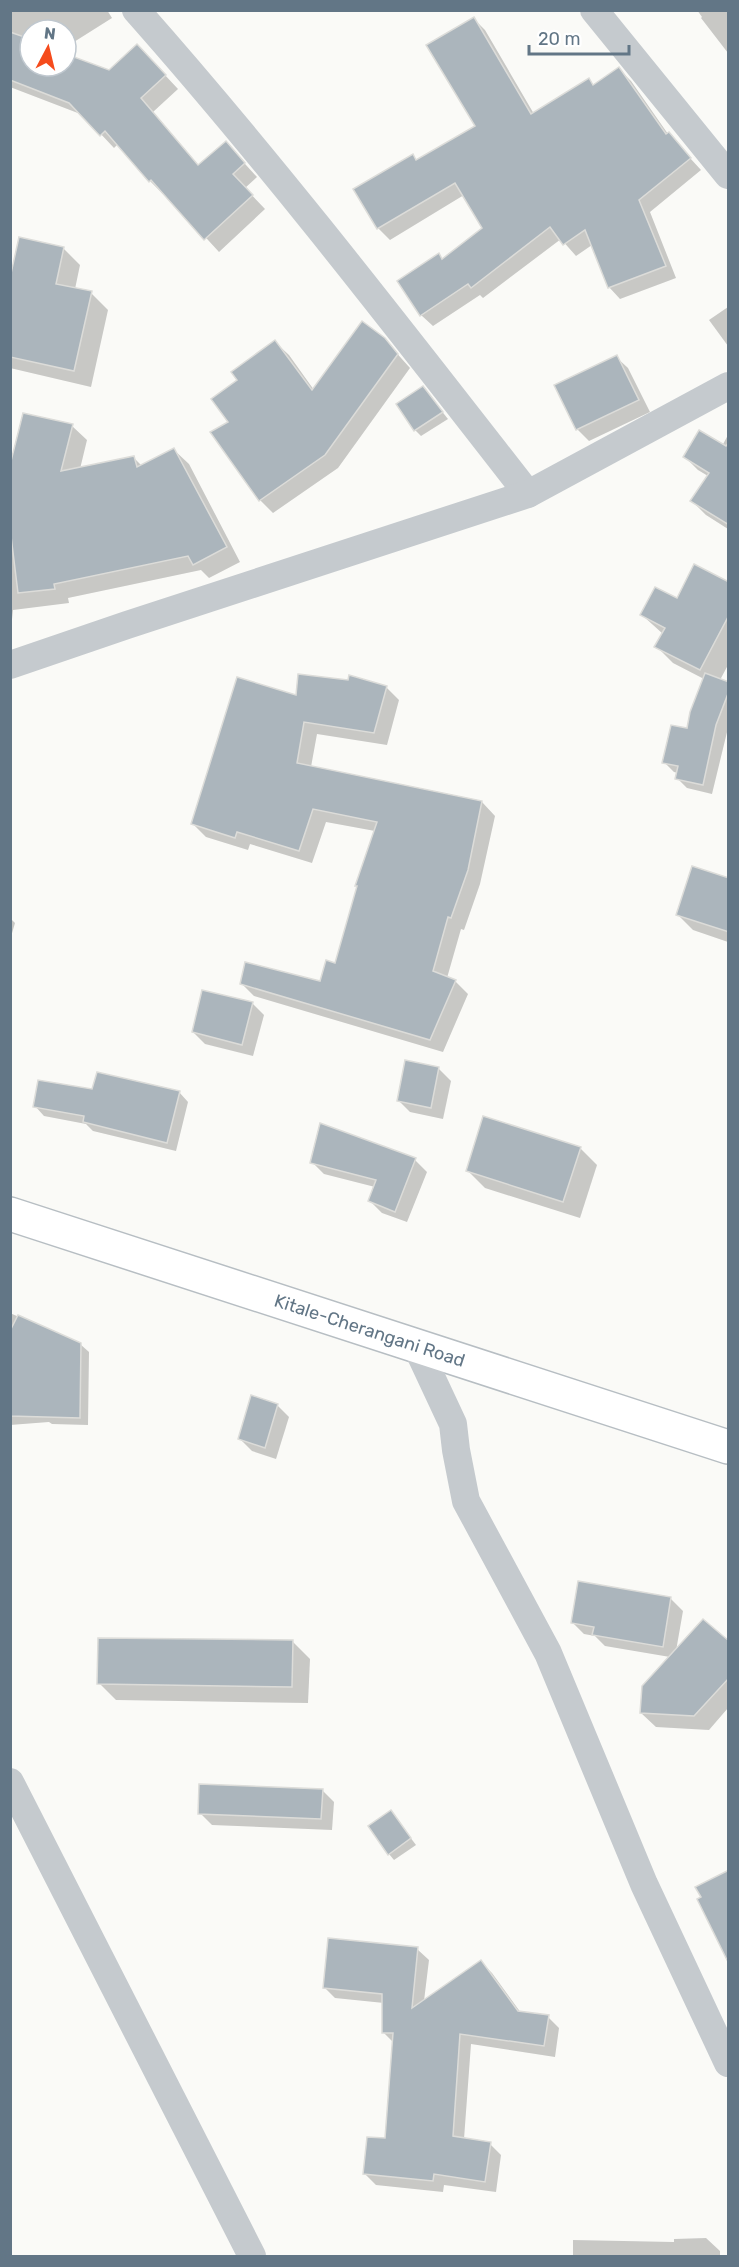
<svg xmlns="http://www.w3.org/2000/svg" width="739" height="2267" font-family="Rubik,sans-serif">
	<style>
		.shadow { fill: #0003 }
		.building { fill: #abb5bc; stroke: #dcdcd9; stroke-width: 1.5 }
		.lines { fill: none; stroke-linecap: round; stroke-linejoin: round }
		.secondary-casing { stroke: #b7bec3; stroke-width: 36 }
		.street { stroke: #c5cace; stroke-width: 28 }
		.secondary { stroke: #fff; stroke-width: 33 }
		.labels { text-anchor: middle; stroke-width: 6; stroke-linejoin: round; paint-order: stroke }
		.street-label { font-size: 18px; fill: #627686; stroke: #fff }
	</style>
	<rect width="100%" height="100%" fill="#fafaf7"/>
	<g class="shadow">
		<path d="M10,10H107L112,18L66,47V30H30V66H66V55L109,72L150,59L178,89L153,112L199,166L226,143L257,177L245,188L265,209L219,252L165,193L163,194L150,181L118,144L114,148L83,115L10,87Z"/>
		<path d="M697,10H728V53L701,18L702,17Z"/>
		<path d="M474,19L485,30L534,114L589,80L594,86L619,69L631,81L668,134L701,170L650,212L676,278L620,299L609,287L592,245L576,256L561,239L483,298L480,295L433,326L421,315L438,255L443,260L484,228L464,195L390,240L378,228L413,156L418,161L477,127Z"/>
		<path d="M63,248L80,265L75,289L91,293L108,310L91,387L10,368V285Z"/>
		<path d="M728,307V346L709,320Z"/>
		<path d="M384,339L410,368L338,468L273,513L260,500L230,423L239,380L275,342L289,355L314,390Z"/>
		<path d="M616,357L628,368L650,412L589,441L577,429Z"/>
		<path d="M428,394L448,419L421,436L415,430Z"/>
		<path d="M72,426L87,440L80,469L134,458L142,466L174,450L189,464L240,562L209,578L201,570L68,598L69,603L13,610L10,638V455L14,456Z"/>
		<path d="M728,435V529L706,515L692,501L708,476L698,470L685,457L722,446Z"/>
		<path d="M728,583V665L720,680L728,683V728L712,794L687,788L677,778L678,773L674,772L664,762L688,730L704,679L673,663L656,646L663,634L642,615L677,600Z"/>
		<path d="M386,687L399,700L387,745L317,734L311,767L482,802L495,816L480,884L464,930L461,929L447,978L455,981L468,994L443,1052L254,996L241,983L321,982L336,965L375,831L326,822L312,863L250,844L248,850L206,837L193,824L298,697Z"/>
		<path d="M728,880V942L693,930L678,915Z"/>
		<path d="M10,918L15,923L10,940Z"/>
		<path d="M252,1003L264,1015L253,1056L205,1044L193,1032Z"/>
		<path d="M406,1062L439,1069L451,1081L443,1119L410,1112L398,1100Z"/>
		<path d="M93,1091L179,1092L188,1102L176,1151L93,1131L86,1124L44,1116L35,1106Z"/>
		<path d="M580,1148L597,1165L580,1218L485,1188L468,1171Z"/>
		<path d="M415,1160L427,1172L407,1222L382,1213L370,1201L375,1187L324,1174L312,1162Z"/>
		<path d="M10,1313L80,1344L89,1352L88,1425L52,1424L49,1422L10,1425Z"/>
		<path d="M277,1405L289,1417L276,1459L252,1451L240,1439Z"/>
		<path d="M671,1599L683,1611L676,1651L725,1640L728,1637V1708L709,1730L656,1727L641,1713L670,1657L605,1646L595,1636L584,1634L572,1622Z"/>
		<path d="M293,1642L310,1659L308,1703L116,1700L99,1683Z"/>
		<path d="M322,1790L334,1802L332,1830L212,1825L200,1813Z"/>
		<path d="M391,1812L416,1845L394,1860L389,1854Z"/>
		<path d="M417,1949L429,1960L424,2001L481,1962L492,1973L521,2013L548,2017L559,2028L555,2057L471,2044L464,2139L490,2144L501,2155L496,2192L444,2185L443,2192L376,2185L365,2174L386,2140L394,2043L383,2032L384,2003L335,1998L324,1987Z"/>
		<path d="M706,2238L720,2251V2256H573V2240L674,2242V2239Z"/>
	</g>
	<g class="building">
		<path d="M474,17L531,114L589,78L593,85L619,67L666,134L669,132L691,158L639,200L666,266L608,288L585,230L563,245L550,227L471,288L468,284L420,316L397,281L439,253L442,259L482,228L455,183L377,229L353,189L413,154L416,160L475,126L426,45Z"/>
		<path d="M10,32L30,39V66H66V54L109,70L137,44L166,75L141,98L198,165L226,141L245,163L233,174L253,195L204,240L151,180L149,182L105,131L100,136L69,103L10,80Z"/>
		<path d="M19,237L64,247L56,284L92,291L74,371L10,357V278Z"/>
		<path d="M362,321L385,338L398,354L325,455L259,501L210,432L228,422L211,399L237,380L231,372L275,340L312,390Z"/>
		<path d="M617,355L639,400L576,430L554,385Z"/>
		<path d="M423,386L443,412L414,431L396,404Z"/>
		<path d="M23,413L73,424L61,471L134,456L137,467L174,448L227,547L193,565L188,556L54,584L55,589L18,593L10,528V465Z"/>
		<path d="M699,430L726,446L729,442V525L690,501L709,473L683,457Z"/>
		<path d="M694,564L729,582V615L700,670L654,647L665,628L640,615L655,587L677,598Z"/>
		<path d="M705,673L729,682V691L716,725L703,785L675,779L678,766L662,763L671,725L687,728L690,712Z"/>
		<path d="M298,674L348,680L349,675L387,686L374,733L304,722L297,763L482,801L468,870L451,918L448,917L433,971L456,980L430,1040L240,984L245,962L320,981L326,960L335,963L357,886H355L377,822L313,809L299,851L237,832L235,838L191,824L237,677L296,695Z"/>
		<path d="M692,866L729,878V932L676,915Z"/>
		<path d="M202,990L253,1002L242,1045L192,1032Z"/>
		<path d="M405,1060L439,1067L431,1108L397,1101Z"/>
		<path d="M97,1072L180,1091L167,1143L83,1122L84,1116L33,1107L38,1080L92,1089Z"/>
		<path d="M483,1116L581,1147L563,1202L466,1171Z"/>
		<path d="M320,1123L416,1158L395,1212L368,1201L376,1180L310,1163Z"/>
		<path d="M18,1315L81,1343L80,1418L10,1416V1331Z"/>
		<path d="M251,1395L278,1404L265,1448L238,1439Z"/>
		<path d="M578,1581L671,1597L663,1647L592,1635L594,1627L571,1623Z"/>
		<path d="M703,1619L729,1641V1678L694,1716L640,1713L642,1686Z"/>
		<path d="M98,1638L293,1640L292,1687L97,1684Z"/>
		<path d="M199,1784L323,1789L321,1819L198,1814Z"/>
		<path d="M391,1810L411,1838L388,1855L368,1826Z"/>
		<path d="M729,1870V1964L697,1899L701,1897L695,1887Z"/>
		<path d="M328,1938L418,1947L412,2008L481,1960L518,2011L549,2015L544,2046L460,2034L453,2136L491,2142L485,2182L434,2174L433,2181L363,2174L367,2137L385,2138L393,2033H382V1994L323,1988Z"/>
	</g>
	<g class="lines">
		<g class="secondary-casing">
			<g id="secondary">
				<path id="s1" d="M10,1214L728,1447"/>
			</g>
		</g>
		<g class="street">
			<path d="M136,10C274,166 400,330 528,494"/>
			<path d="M594,10L728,175"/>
			<path d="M10,665L127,625L528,494L728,386"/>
			<path d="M417,1347L453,1424L456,1450L466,1501L548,1653L644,1884L728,2063"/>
			<path d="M10,1782L252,2256"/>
		</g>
		<use href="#secondary" class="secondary"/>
	</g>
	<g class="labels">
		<g class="street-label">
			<text dy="6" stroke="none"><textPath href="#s1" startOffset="378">Kitale-Cherangani Road</textPath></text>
		</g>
	</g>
	<rect width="739" height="2267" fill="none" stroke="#627686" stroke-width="24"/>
	<g transform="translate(48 48) rotate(7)"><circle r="28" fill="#ffffff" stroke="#c0c8cf" stroke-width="1.5"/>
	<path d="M0-4.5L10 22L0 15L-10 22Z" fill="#f54b1c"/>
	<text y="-9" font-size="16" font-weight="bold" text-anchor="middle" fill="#627686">N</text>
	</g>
	<path d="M529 45v9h100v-9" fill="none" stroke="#627686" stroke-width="3"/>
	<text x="538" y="45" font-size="18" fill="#627686" stroke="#ffffff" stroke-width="4.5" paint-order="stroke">20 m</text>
</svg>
